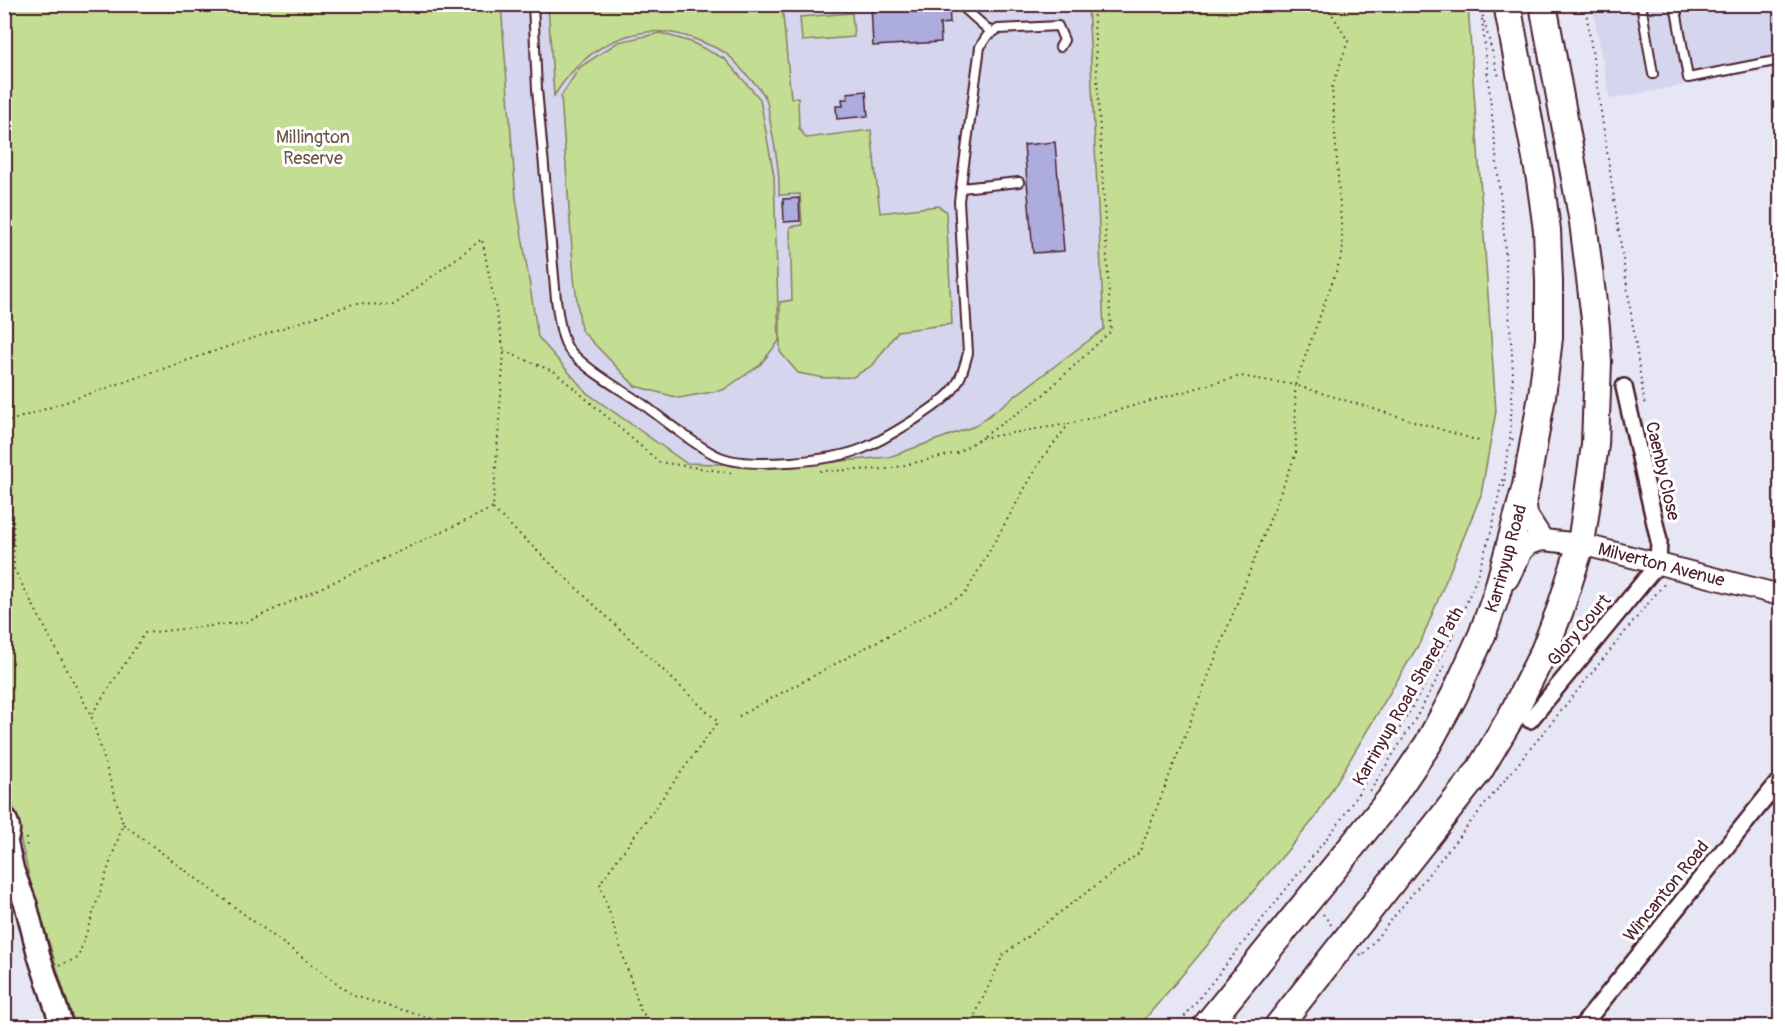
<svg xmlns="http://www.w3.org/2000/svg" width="1785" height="1031" font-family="Pangolin,sans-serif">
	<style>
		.built { fill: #d5d5ee }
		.green { fill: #c3dd93; stroke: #867e5f; stroke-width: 1.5 }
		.building { fill: #acadde; stroke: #4a1f2b; stroke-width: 1.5 }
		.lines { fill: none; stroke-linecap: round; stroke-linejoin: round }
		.service-casing { stroke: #4a1f2b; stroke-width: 12 }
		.minor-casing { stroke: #4a1f2b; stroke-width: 20 }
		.tertiary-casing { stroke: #4a1f2b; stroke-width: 24 }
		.secondary-casing { stroke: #4a1f2b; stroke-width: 26 }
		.trunk-casing { stroke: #4a1f2b; stroke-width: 30 }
		.path { stroke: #4a1f2b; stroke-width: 2; stroke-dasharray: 1.5 4.5; stroke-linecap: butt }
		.service { stroke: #fff; stroke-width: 8 }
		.minor { stroke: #fff; stroke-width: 15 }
		.tertiary { stroke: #fff; stroke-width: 20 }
		.secondary { stroke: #fff; stroke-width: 21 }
		.trunk { stroke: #fff; stroke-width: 26 }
		.labels { text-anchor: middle; stroke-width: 6; stroke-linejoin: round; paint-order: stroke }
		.park-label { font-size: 18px; fill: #6e584a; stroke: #fff }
		.street-label { font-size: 18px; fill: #4a1f2b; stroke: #fff }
	</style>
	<rect width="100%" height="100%" fill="#e6e6f5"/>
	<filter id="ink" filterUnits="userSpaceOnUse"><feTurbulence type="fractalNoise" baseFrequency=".0167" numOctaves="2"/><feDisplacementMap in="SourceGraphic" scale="12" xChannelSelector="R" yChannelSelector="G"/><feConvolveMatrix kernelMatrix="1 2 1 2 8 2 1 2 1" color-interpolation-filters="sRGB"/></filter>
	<g filter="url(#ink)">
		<g class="built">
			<path d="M501,5H1088L1104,329L975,426L889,457L782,466L687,463L587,393L538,337L516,198Z"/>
			<path d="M1592,5H1780V67L1610,99Z"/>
		</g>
		<g class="green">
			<path d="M4,5H501L516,198L538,337L587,393L686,463L782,466L889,457L975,426L1104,329L1088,5H1468L1496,411L1481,495L1422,639L1315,818L1139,1026H75L31,885L5,771Z"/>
			<path d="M548,5H782L791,98L798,97L799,128L806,138L871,130L880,213L938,206L946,211L952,324L898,331L873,365L853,377L824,378L798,373L780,352V302L792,300L790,227L802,225L800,194L779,195C780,171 775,149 771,126C769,118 769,107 766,99C762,89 750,79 743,71C728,52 724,51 702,42C643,15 587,43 554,96Z"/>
			<path d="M850,5V7L798,11V5Z"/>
			<path d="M852,13L854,37L802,41L800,17Z"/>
			<path d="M660,33L691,42L725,59L760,99L774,176L779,341L760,365L723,390L679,398L635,386L581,330L574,278L561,96L580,67L618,42Z"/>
		</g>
		<g class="building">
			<path d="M871,4H949L950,23L940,24L941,42L873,46Z"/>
			<path d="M866,91L868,116L837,119L836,106H843L842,99H848L847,93Z"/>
			<path d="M1055,142L1064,251L1033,253L1024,145Z"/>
			<path d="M799,198L800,221L784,222L783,199Z"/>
		</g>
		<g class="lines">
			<g class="service-casing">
				<g id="service">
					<path d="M533,4L537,89L556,299C558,313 561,341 570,351C588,371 622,390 644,405C664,420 698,448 720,457C750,469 834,461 864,448C885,439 933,410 949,394C960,383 964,368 968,353L959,201L980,47L987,36L998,29L1058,26L1064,40L1060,47"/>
					<path d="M964,4V8L992,33"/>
					<path d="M1641,4L1653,74"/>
					<path d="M1675,4L1688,78L1780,60"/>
					<path d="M961,188L1019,182"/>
				</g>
			</g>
			<g class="minor-casing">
				<g id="minor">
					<path d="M1530,720L1658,564L1659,541L1624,387"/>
					<path d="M1582,1026L1780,780"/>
				</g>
			</g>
			<g class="tertiary-casing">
				<g id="tertiary">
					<path d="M1525,496L1527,515L1543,540"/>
					<path id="s1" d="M1508,579L1522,551L1529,544L1543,540L1581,544L1780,595"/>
				</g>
			</g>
			<g class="secondary-casing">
				<g id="secondary">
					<path d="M4,817C10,826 10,834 4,843"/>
					<path d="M6,841L13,871L26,905L39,956L62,1026"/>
				</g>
			</g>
			<g class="trunk-casing">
				<g id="trunk">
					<path id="s2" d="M1206,1026L1392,797L1428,744L1454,696L1482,635L1496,596L1526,486L1542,396L1549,338V281L1547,230L1540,179L1507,4"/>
					<path d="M1278,1026L1479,771L1511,717L1544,651L1560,610L1581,544L1595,445L1598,362L1596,327L1583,222L1543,4"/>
				</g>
			</g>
			<g class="path">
				<path d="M1585,4L1645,407"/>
				<path d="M1481,10L1499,77"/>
				<path d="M1482,19L1503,222L1513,371L1510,441"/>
				<path d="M504,351L555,372L659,462L733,473"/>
				<path d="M4,423L353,304L394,305L482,239L504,351L493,508L247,622L145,633L91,715"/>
				<path d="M984,436L1042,396L1111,331L1093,4"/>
				<path d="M820,471L888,469L957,453L981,438L1068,424"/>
				<path d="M1504,487C1505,469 1505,451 1515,435"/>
				<path d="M4,492L13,516L14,569L91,715L123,824"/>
				<path d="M493,509L718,722L600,883L641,1012L657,1026"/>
				<path d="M739,716L965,594L1041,460L1069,424L1240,376L1295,385L1343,252L1332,88L1348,41L1326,4"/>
				<path d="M1370,791L1413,723L1445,665"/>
				<path d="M4,792L11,800"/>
				<path d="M26,838L27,850"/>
				<path d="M1323,914L1332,926"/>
				<path d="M1360,954L1362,956L1664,584"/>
				<path d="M59,965L78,958L123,824L354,996L458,1026"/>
				<path d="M970,1026L1003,955L1139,853L1296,453L1295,385L1479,441"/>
				<path d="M1177,1026L1338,824L1393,740L1451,640L1475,582L1492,529L1503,475"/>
			</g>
			<use href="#service" class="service"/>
			<use href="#minor" class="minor"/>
			<use href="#tertiary" class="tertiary"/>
			<use href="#secondary" class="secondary"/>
			<use href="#trunk" class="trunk"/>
		</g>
	</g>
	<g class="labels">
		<g class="park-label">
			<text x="313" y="143">Millington<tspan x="313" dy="21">Reserve</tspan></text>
		</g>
		<g class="street-label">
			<text transform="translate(1663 471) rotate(77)" y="6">Caenby Close</text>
			<text dy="6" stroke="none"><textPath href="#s2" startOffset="561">Karrinyup Road</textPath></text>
			<text dy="6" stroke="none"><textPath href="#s1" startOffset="177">Milverton Avenue</textPath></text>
			<text transform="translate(1579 630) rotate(-50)" y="6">Glory Court</text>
			<text transform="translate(1408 696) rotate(-60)" y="6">Karrinyup Road Shared Path</text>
			<text transform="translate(1666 891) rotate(-51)" y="6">Wincanton Road</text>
		</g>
	</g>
	<rect width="1785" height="1031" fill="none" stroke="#fff" stroke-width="24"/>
	<rect x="12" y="12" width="1761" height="1007" fill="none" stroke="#4a1f2b" stroke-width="2" filter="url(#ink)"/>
</svg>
